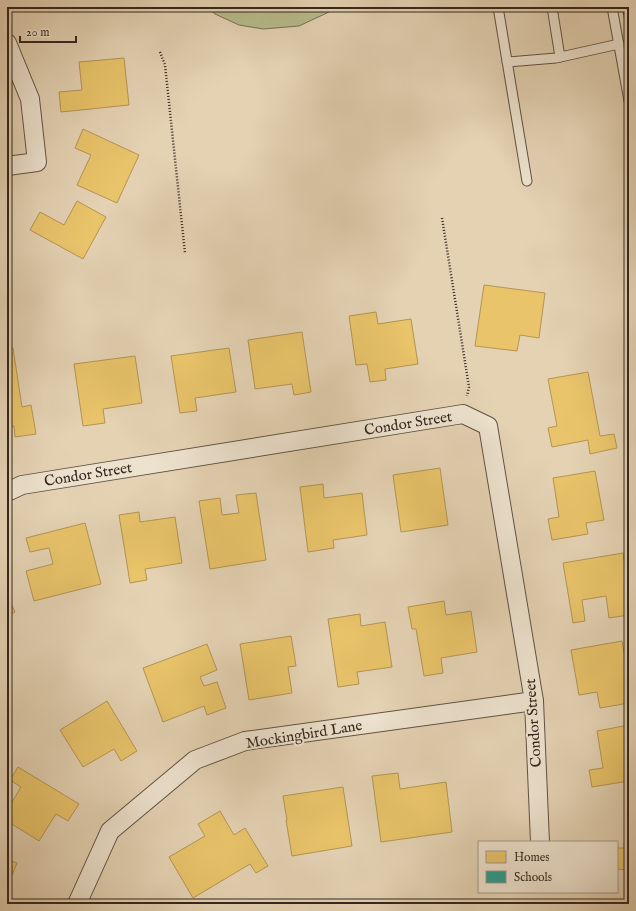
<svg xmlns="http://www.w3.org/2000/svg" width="636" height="911" font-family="'IM FELL English',serif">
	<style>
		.green { fill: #b6bb8b; stroke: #767154 }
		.homes { fill: #e9c46a; stroke: #b39553 }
		.schools { fill: #2a9d8f; stroke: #2d7a6d }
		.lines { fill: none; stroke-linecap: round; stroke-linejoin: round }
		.lane-casing { stroke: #615243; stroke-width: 11 }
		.street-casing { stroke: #615243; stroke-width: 20 }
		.path { stroke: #35271e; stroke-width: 2.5; stroke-dasharray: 1 2; stroke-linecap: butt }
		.lane { stroke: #ede2ce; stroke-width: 9 }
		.street { stroke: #ede2ce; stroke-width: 18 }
		.labels { text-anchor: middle; stroke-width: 4; stroke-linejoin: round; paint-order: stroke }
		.street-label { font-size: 15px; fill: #35271e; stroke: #ede2ce }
	</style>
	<rect width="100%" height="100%" fill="#e4d2b3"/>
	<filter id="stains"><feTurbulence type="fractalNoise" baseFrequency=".005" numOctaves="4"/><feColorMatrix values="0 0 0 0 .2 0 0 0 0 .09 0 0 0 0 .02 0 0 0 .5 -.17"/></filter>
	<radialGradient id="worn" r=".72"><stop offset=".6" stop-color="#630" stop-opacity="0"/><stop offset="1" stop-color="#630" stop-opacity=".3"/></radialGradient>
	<path class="green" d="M207,7H253L259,9L289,7H333L329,12L299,26L263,29L239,25L215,14Z"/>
	<g class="homes">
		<path d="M124,58L129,105L61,112L59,92L82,90L79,62Z"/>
		<path d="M83,129L139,155L117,203L77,185L91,155L75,148Z"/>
		<path d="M77,201L106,217L83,259L30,230L40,212L64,225Z"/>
		<path d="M484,285L545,293L539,338L520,335L517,351L475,346Z"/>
		<path d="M376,312L378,324L411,319L418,364L385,369L386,380L370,382L367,364L356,365L349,316Z"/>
		<path d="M302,332L311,392L294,395L292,384L255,389L248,340Z"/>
		<path d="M13,348L22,407L31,405L36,434L15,437L14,426L7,427V349Z"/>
		<path d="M229,348L236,392L195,398L197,411L180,413L171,356Z"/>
		<path d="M135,356L142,403L103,409L105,423L83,426L74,364Z"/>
		<path d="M588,372L600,436L614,434L617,448L590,454L588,440L552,447L548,428L557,426L548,379Z"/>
		<path d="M440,468L448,525L401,532L393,475Z"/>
		<path d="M595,471L604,520L586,523L588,534L552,540L548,519L559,517L553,478Z"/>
		<path d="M323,484L324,498L362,493L367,535L333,540L334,548L308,552L300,487Z"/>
		<path d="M256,493L266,560L210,569L199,501L220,498L222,515L239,513L236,495Z"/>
		<path d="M139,512L140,522L175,517L182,563L145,569L147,580L130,583L119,515Z"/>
		<path d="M85,523L101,584L34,601L26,571L53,564L49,548L30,552L26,538Z"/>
		<path d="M623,553L629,592V615L609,618L606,596L582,600L585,621L573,623L563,563Z"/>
		<path d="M7,595L15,612L7,616Z"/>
		<path d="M444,601L446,615L471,611L477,652L441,658L443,673L424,676L416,629H412L408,607Z"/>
		<path d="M360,614L361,626L385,622L392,667L357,672L359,684L338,687L328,619Z"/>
		<path d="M291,636L296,666L288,667L292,693L249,700L240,644Z"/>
		<path d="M622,641L629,681V703L600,708L597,692L579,695L571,650Z"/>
		<path d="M207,644L217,670L200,677L204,686L217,682L226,708L207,715L204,706L163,722L143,668Z"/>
		<path d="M107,701L137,751L121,761L114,749L83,767L60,730Z"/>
		<path d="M629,725V781L592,787L589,770L603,768L597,731Z"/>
		<path d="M18,767L79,804L68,821L56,814L39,841L7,821V810L21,787L10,780Z"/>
		<path d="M398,773L400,789L446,782L452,832L381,842L372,776Z"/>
		<path d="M343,787L352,846L292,856L286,820H287L283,796Z"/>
		<path d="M627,810L629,811V870L617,869V848H624Z"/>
		<path d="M220,811L234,835L245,828L268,866L256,873L250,864L193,898L169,857L205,836L198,824Z"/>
		<path d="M7,859L17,863L8,885L7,884Z"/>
	</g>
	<path class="schools" d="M622,7H629V40Z"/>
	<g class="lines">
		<g class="lane-casing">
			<g id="lane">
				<path d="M498,7L527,181"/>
				<path d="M552,7L560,57"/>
				<path d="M612,7L629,101"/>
				<path d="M507,62L556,58L619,44"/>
			</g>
		</g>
		<g class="street-casing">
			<g id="street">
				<path d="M7,43L30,99L37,162L7,166"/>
				<path d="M7,492L22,485L463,414L488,426L534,701L540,842"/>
				<path d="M77,904L110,831L195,760L245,741L534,701"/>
			</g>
		</g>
		<g class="path">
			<path d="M160,52L165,65L185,253"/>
			<path d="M442,218L469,387L467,396"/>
		</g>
		<use href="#lane" class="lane"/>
		<use href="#street" class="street"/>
	</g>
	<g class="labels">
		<g class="street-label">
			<text transform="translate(408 423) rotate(-9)" y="5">Condor Street</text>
			<text transform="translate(88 474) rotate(-9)" y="5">Condor Street</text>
			<text transform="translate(533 723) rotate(-94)" y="5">Condor Street</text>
			<text transform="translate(304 734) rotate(-9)" y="5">Mockingbird Lane</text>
		</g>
	</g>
	<rect width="636" height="911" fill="none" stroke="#e4d2b3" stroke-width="24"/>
	<rect x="8" y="8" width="620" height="895" fill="none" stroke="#35271e" stroke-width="2"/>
	<rect x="12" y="12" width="612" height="887" fill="none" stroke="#35271e"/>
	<rect x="478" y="841" width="140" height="52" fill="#ede2ce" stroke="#a39788"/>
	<rect x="486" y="851" width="20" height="12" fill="#e9c46a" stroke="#a39788"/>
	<text x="514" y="861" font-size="12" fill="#35271e">Homes</text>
	<rect x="486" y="871" width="20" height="12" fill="#2a9d8f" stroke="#a39788"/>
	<text x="514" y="881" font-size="12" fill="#35271e">Schools</text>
	<path d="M20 36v6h56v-6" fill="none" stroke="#35271e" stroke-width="2"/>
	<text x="26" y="36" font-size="12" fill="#35271e" stroke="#ede2ce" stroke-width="3" paint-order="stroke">20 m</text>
	<rect width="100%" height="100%" filter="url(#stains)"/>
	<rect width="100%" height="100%" fill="url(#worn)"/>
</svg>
